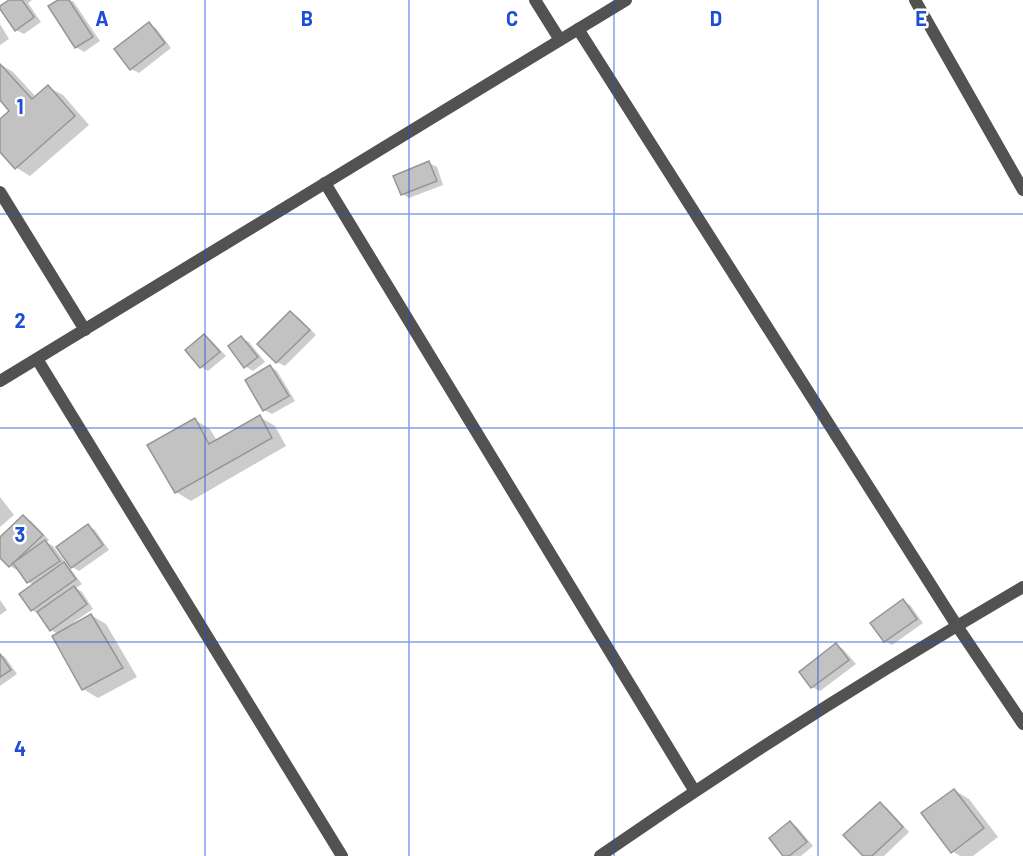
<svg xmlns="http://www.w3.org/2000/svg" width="1023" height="856" font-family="Barlow,sans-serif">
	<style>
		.shadow { fill: #0003 }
		.building { fill: #c2c2c2; stroke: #969696; stroke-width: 1.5 }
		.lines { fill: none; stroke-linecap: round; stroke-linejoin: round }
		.minor { stroke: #525252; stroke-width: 12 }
		.grid { fill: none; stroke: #1d4ed8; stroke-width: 1.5; stroke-opacity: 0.55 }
		.grid-label { font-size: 20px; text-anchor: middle; font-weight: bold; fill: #1d4ed8; stroke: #fff; stroke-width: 5; stroke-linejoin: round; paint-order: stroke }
	</style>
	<rect width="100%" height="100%" fill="#fff"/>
	<g class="shadow">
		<path d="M12,0H32L28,3L41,22L24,34L16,30Z"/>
		<path d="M60,0L73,1L100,41L84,52L76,47L50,7Z"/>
		<path d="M0,24L9,39L0,45Z"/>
		<path d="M149,24L156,28L171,48L139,73L131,69Z"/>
		<path d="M0,64L13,72L36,97L48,87L63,95L89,125L30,176L15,167L0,150V121L12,111L0,98Z"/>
		<path d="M429,163L437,167L443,185L409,198L402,194Z"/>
		<path d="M291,313L298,317L316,335L285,366L277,362L259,344Z"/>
		<path d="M204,335L211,340L226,356L208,371L201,367Z"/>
		<path d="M241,338L249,342L265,362L253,371L245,366Z"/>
		<path d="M270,366L277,371L295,401L272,414L264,410L247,380Z"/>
		<path d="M260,417L275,426L286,446L191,501L176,492L195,420L210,429L217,441Z"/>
		<path d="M0,497L14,515L0,527Z"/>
		<path d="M23,517L31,521L49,540L46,542L53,546L82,584L76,588L82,592L93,609L74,622L75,624L91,615L106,624L137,677L98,698L83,689L54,636L58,634L51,630L39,614L32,610L34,585L28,582L19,569L17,570L10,566L0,555V539Z"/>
		<path d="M88,526L95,530L109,550L79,571L72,567Z"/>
		<path d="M0,600L7,610L0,615Z"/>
		<path d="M903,601L910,605L923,623L892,645L885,641Z"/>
		<path d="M836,645L843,649L856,664L820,691L812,687L801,672Z"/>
		<path d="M0,654L5,657L17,674L0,686Z"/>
		<path d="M954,790L969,799L998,837L973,856H960L952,851Z"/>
		<path d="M880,804L887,808L909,832L884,856H865Z"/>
		<path d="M790,823L797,827L813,846L801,856H785Z"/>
	</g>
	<g class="building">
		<path d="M9,0H22L34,17L15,31L0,9V6Z"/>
		<path d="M58,0H69L93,37L75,48L48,6Z"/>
		<path d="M149,22L165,43L130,70L114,49Z"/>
		<path d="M0,64L32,99L48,85L75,116L15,169L0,152V119L9,111L0,100Z"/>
		<path d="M429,161L437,181L401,195L393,176Z"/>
		<path d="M290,311L310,330L276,363L257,344Z"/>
		<path d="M204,334L220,352L200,368L185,350Z"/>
		<path d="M241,336L258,357L244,368L228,346Z"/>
		<path d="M270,365L289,396L263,411L245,380Z"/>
		<path d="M260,415L272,438L175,493L147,445L195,418L209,444Z"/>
		<path d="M23,515L43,535L9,567L0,558V537Z"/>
		<path d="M88,524L103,545L71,568L56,547Z"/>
		<path d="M45,540L60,561L27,583L13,563Z"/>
		<path d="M64,562L76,579L31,611L19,594Z"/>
		<path d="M74,586L87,604L50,631L37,612Z"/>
		<path d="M903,599L917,619L884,642L870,623Z"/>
		<path d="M91,614L123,668L82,690L52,636Z"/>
		<path d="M836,643L849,660L811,688L799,672Z"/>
		<path d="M0,654L11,670L0,677Z"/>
		<path d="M954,789L984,828L951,853L921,813Z"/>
		<path d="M880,802L903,827L872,856H863L843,835Z"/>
		<path d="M790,821L807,842L789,856H783L769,838Z"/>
	</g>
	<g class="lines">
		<g class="minor">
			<path d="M535,0L560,40"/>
			<path d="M915,0L1023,190"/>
			<path d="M578,29L957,626L1023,724"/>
			<path d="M325,183L694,790"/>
			<path d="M0,192L85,330"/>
			<path d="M37,359L342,856"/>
			<path d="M0,381L626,0"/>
			<path d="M600,856C737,761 879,671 1023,587"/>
		</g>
	</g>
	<path class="grid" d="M205,0V856M409,0V856M614,0V856M818,0V856M0,214H1023M0,428H1023M0,642H1023"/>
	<g class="grid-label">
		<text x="102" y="26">A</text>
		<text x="307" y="26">B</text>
		<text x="512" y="26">C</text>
		<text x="716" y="26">D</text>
		<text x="921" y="26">E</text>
		<text x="20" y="114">1</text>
		<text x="20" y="328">2</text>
		<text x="20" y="542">3</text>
		<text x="20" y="756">4</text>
	</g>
</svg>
